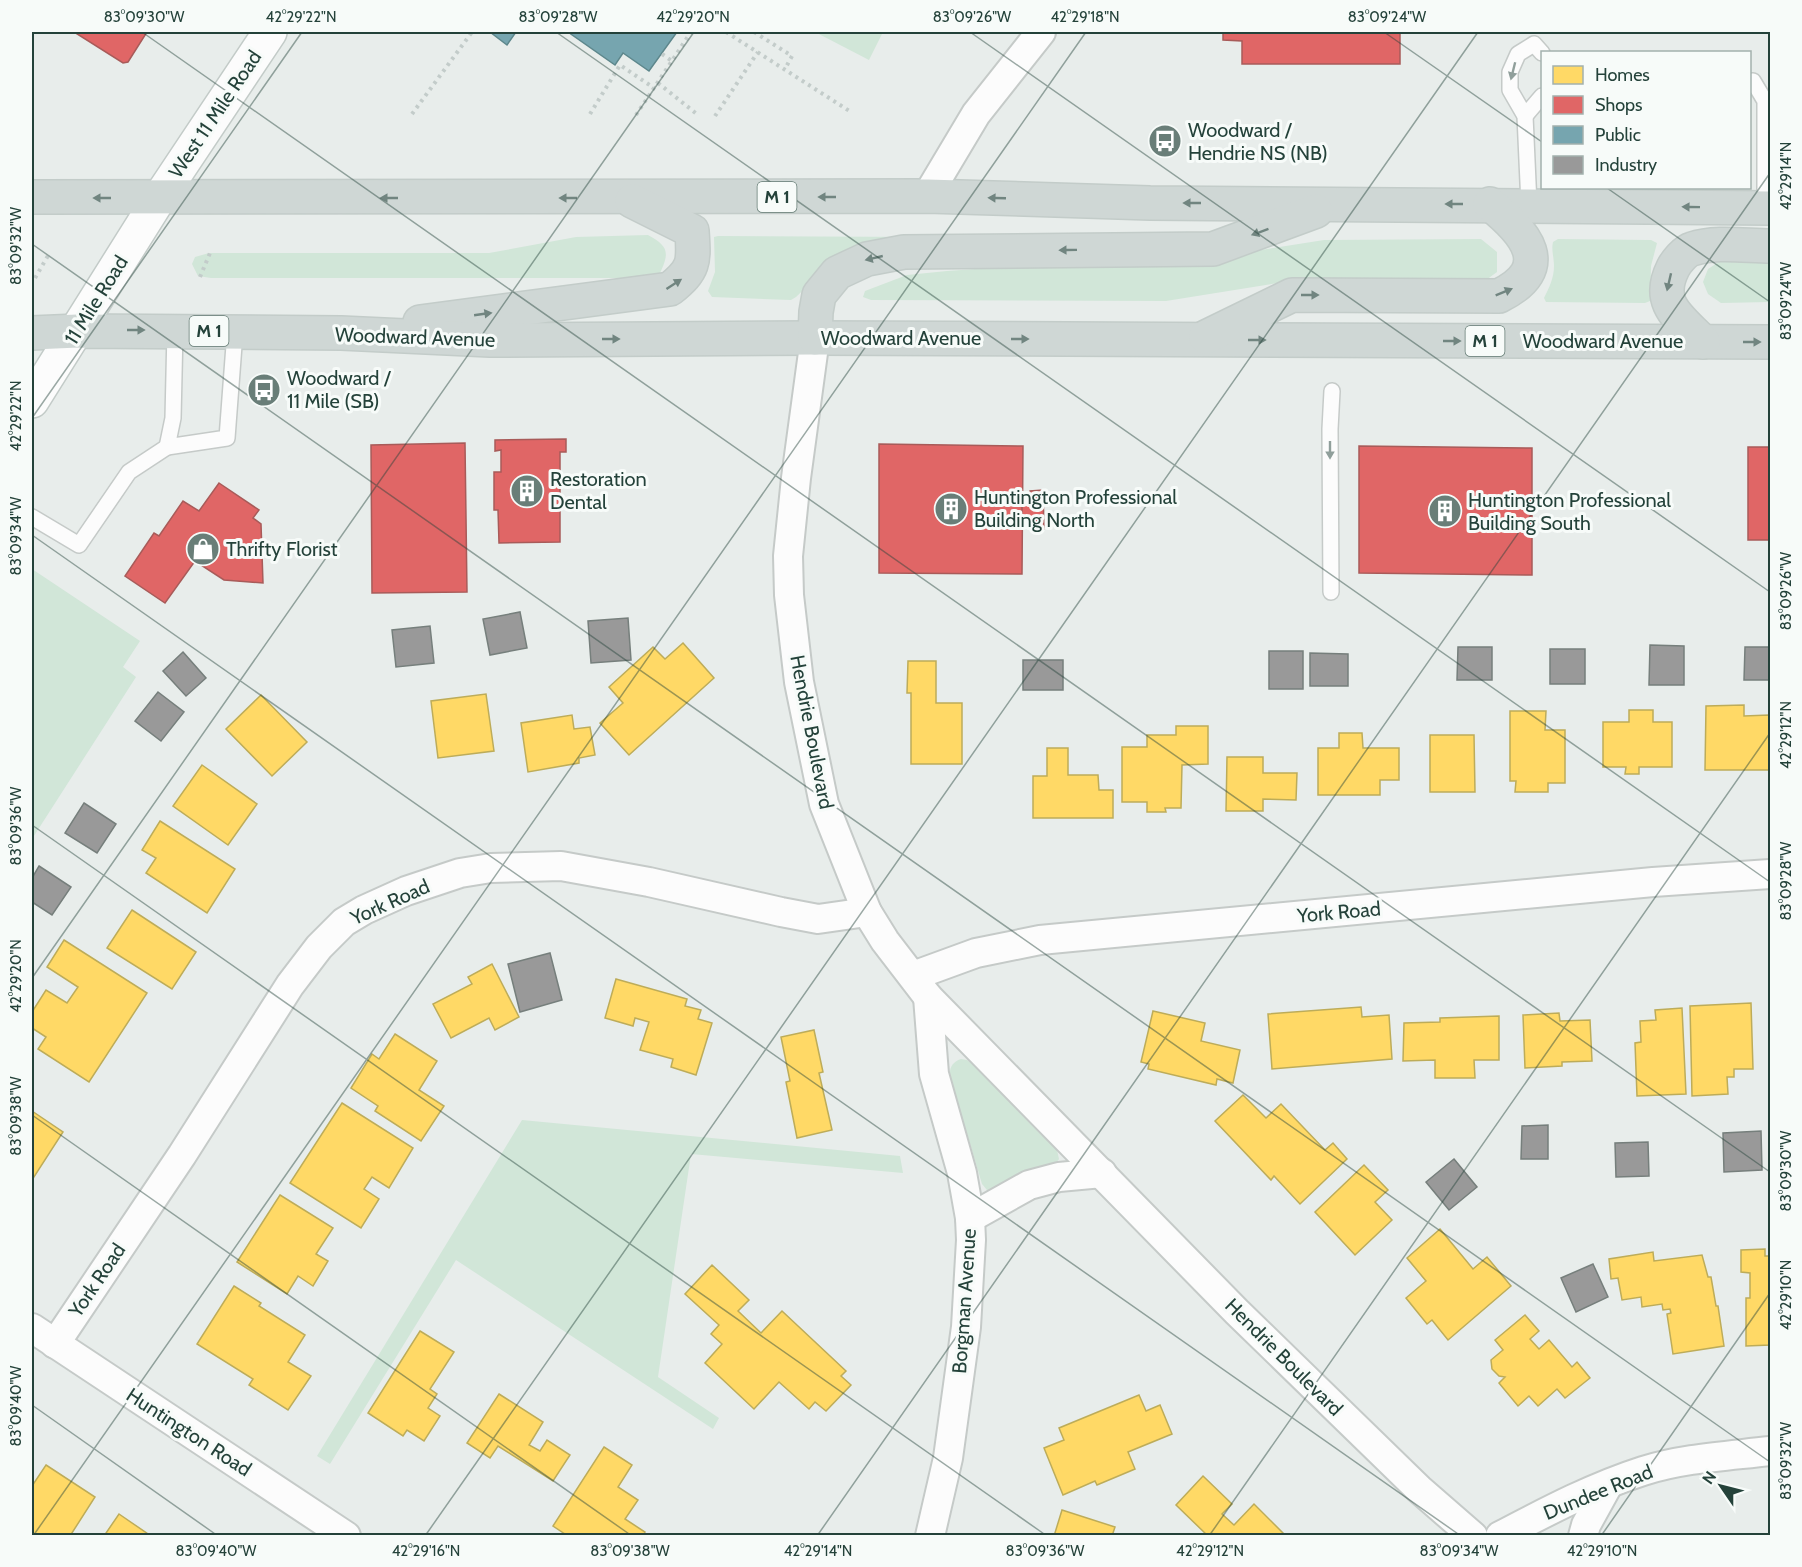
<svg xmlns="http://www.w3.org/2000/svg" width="1802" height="1567" font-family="Cabin,sans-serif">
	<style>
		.green { fill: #d1e6d8 }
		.homes { fill: #ffd966; stroke: #bdac59; stroke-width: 1.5 }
		.shops { fill: #e06666; stroke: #a85b59; stroke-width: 1.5 }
		.public { fill: #76a5af; stroke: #5d878c; stroke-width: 1.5 }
		.industry { fill: #999; stroke: #767f7c; stroke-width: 1.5 }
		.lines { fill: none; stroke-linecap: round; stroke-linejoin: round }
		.lane-casing { stroke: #c5cac8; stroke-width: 18 }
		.street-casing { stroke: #c5cac8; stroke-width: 32 }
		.secondary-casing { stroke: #c3cbc8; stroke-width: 36 }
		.primary-casing { stroke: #c3ccc9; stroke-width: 36 }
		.path { stroke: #c3ccca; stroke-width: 4; stroke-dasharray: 3 4.5; stroke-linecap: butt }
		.lane { stroke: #fcfcfc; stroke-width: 15 }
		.street { stroke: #fcfcfc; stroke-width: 28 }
		.secondary { stroke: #fcfcfc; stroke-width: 33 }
		.primary { stroke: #cfd7d5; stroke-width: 33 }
		.oneway { fill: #909f9b }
		.oneway2 { fill: #718580 }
		.ticks { fill: none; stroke: #24423a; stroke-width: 1.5; stroke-opacity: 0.45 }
		.labels { text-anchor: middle; stroke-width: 6; stroke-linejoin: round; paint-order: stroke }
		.shield { fill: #f7fbf9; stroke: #637a73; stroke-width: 1.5 }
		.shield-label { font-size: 18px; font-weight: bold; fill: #24423a }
		.street-label { font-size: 20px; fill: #24423a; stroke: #f7fbf9 }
		.poi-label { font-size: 20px; fill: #24423a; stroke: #f7fbf9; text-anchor: start }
		.neatline { fill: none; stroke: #24423a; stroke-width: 2 }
		.ticks-label { font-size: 15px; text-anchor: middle; fill: #24423a }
	</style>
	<rect width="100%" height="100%" fill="#e8edeb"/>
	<g class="green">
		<path d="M815,32H883L869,60Z"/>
		<path d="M648,235C668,246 670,252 660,273L648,278H211L198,276L192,264L195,257L209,253H489L576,237Z"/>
		<path d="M718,236L927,237L825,269L796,297L791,300L712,297L708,291L715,272L714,237Z"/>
		<path d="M1481,239L1497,252V272L1482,283L1290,281L1166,301L871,300L863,297L865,291L907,275L947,271L1118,259L1210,258L1324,240Z"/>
		<path d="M1558,239L1651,240L1657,243L1651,266L1650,301L1645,303L1546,302L1544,298C1549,288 1554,278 1554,266C1554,257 1551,250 1553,242Z"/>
		<path d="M1722,260H1770V302L1721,303L1708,294L1703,282L1708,269Z"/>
		<path d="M32,569L140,641L123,667L136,677L32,839Z"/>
		<path d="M961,1059L967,1060L974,1065L1057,1150L1059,1159L1054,1166L993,1191L987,1190L982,1184L950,1077C949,1068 952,1062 961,1059Z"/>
		<path d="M522,1120L900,1156L903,1173L691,1154L658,1377L719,1418L713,1429L456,1260L330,1464L317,1456Z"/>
	</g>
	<g class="homes">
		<path d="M683,643L714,678L629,755L600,723L623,703L609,687L653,647L665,659Z"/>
		<path d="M908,661H936V703H962V764H911V693H907Z"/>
		<path d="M486,694L494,751L438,758L431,701Z"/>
		<path d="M261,695L307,742L272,776L226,729Z"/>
		<path d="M1744,705V716L1769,715V770H1705L1706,706Z"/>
		<path d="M1629,710H1653V722H1672V767H1639V774H1625L1626,767H1603V722H1629Z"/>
		<path d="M1510,711H1546L1545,730H1565V783H1548V792H1515L1516,781H1510Z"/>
		<path d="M572,715L574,729L590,727L595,755L579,758V763L528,772L521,723Z"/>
		<path d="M1176,726H1208V764L1182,765L1181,808H1165L1166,812H1147V802H1122V747H1147V735H1176Z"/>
		<path d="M1339,733H1362L1363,748H1399V780H1380V795H1318V748H1339Z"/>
		<path d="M1430,735H1474L1475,792H1430Z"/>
		<path d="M1047,748H1068V775H1098L1099,790H1113V818H1033V776H1047Z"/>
		<path d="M1227,757H1263V773H1297L1296,800L1263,799V811H1226Z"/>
		<path d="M202,765L257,804L228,845L173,806Z"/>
		<path d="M160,821L235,869L207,913L146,873L156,858L142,850Z"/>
		<path d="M132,910L196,952L172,989L107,948Z"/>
		<path d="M64,940L147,993L89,1082L38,1049L46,1037L32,1028V1012L46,990L67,1003L78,987L47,967Z"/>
		<path d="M492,964L519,1017L495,1030L489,1018L451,1038L433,1004L472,984L468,977Z"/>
		<path d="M616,979L687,999L685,1006L701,1010L698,1019L712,1023L696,1075L671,1067L673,1059L640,1050L649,1022L635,1018L633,1026L605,1018Z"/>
		<path d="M1751,1003L1753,1069H1734V1077H1727L1728,1094L1692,1096L1690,1006Z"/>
		<path d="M1361,1007L1362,1017L1389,1015L1392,1059L1272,1069L1268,1014Z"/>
		<path d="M1682,1008L1686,1094L1637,1096L1635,1043L1641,1042L1640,1021L1656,1020L1655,1010Z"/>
		<path d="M1153,1011L1205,1023L1201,1041L1240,1050L1233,1083L1217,1079L1216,1085L1148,1069L1149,1064L1141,1062Z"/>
		<path d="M1559,1013L1560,1021L1590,1020L1592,1061L1562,1062V1066L1525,1068L1523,1015Z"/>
		<path d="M1499,1016V1060H1474L1475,1078H1435V1060L1403,1061L1404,1023L1440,1022V1018Z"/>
		<path d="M814,1030L823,1072L819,1073L832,1130L797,1138L786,1082L790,1081L781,1037Z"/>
		<path d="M395,1034L437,1061L419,1090L444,1106L421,1141L375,1111L378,1106L351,1088L372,1054L379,1059Z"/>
		<path d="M1243,1095L1266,1118L1281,1104L1325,1150L1333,1143L1347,1159L1300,1204L1274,1176L1271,1180L1215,1121Z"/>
		<path d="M342,1103L413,1148L389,1188L372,1177L364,1189L379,1199L361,1228L290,1183Z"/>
		<path d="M32,1111L63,1132L32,1180Z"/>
		<path d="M1364,1165L1388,1190L1375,1202L1392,1220L1355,1255L1315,1212Z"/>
		<path d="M280,1195L333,1228L316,1254L328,1261L313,1286L298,1276L287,1294L237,1262Z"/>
		<path d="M1440,1229L1473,1269L1487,1257L1511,1286L1448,1340L1432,1320L1427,1324L1406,1298L1426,1281L1407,1258Z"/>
		<path d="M1765,1249V1256H1770V1345L1746,1346V1298H1750V1273L1741,1272V1250Z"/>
		<path d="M1653,1252L1654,1261L1702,1255L1708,1277H1711L1716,1306H1718L1724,1346L1673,1354L1667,1314L1671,1313L1670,1309L1663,1310L1662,1304L1642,1307L1641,1297L1622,1300L1618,1278L1611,1279L1609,1259Z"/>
		<path d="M712,1265L749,1300L738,1311L761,1333L782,1311L846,1371L841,1376L851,1385L826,1411L815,1402L809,1409L779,1382L754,1409L705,1363L722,1344L711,1334L719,1325L685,1294Z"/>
		<path d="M234,1286L261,1303L259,1306L305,1335L288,1362L311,1376L288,1410L249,1385L253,1379L197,1344Z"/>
		<path d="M1525,1315L1539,1331L1530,1339L1539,1349L1549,1340L1572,1367L1577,1362L1590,1378L1565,1398L1557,1389L1538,1406L1529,1396L1518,1406L1499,1383L1505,1377L1499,1376L1492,1369L1491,1360L1503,1350L1495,1340Z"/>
		<path d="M420,1331L454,1352L430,1389L437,1394L428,1408L440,1416L424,1441L407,1430L403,1436L368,1413Z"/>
		<path d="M499,1394L543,1422L529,1445L540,1451L547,1440L570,1455L553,1481L498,1446L490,1458L467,1443Z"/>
		<path d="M1139,1395L1146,1411L1160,1405L1172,1434L1128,1452L1135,1469L1097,1485L1095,1481L1063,1495L1044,1448L1064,1440L1059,1428Z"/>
		<path d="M604,1447L632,1465L618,1487L638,1500L625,1519L645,1532L643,1536H568L553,1526Z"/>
		<path d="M46,1465L95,1497L70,1536H54L51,1534L50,1536H32V1486Z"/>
		<path d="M1203,1476L1232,1504L1222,1514L1234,1525L1254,1504L1286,1536H1208L1176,1505Z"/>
		<path d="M1062,1510L1115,1527L1112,1536H1054Z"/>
		<path d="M119,1514L151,1536H104Z"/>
	</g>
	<g class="shops">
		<path d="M74,32H147L128,62L123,63Z"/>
		<path d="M1223,32H1400V64H1242V41L1223,40Z"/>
		<path d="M566,439V452H560V542L499,543L498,510H494V472H501V450L495,451V440Z"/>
		<path d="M465,443L467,592L372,593L371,445Z"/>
		<path d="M879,444L1023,446L1022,574L879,573Z"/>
		<path d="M1359,446L1532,448V575L1359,573Z"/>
		<rect x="1748" y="447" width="22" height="93"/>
		<path d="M219,483L259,510L253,518L261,524L263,583L224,580L195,561L165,603L125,576L154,533L159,536L183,501L199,511Z"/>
		<path d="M1043,490L1044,529L1031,530V518L1022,519V499L1029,500L1030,491Z"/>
	</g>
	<g class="public">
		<path d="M490,32H516L507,45Z"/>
		<path d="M568,32H677L649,71L623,53L615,65Z"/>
	</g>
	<g class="industry">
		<path d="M520,612L527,648L490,655L483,619Z"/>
		<path d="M628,618L631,660L591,663L588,621Z"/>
		<path d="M430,626L434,663L396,667L392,630Z"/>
		<path d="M1650,645L1684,646V685H1649Z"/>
		<path d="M1458,647H1492V680H1457Z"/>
		<path d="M1745,647H1770V680H1744Z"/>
		<rect x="1550" y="649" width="35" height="35"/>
		<rect x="1269" y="651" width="34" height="38"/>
		<path d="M183,652L206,678L186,696L163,671Z"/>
		<path d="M1310,653L1348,654V686H1310Z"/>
		<rect x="1023" y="660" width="40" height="30"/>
		<path d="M158,692L184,712L161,741L135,721Z"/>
		<path d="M84,803L116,824L97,853L65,833Z"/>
		<path d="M39,866L71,887L52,915L32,902V878Z"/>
		<path d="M550,953L562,1000L520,1012L508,964Z"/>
		<path d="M1548,1125V1159H1521L1522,1126Z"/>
		<path d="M1761,1131L1762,1170L1724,1172L1723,1133Z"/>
		<path d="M1648,1142L1649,1176L1616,1177L1615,1143Z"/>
		<path d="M1454,1159L1477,1187L1449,1210L1426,1182Z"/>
		<path d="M1593,1264L1608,1297L1576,1312L1561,1278Z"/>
	</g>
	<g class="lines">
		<g class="lane-casing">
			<g id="lane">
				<path d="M1750,85L1753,81L1765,101V208"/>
				<path d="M1525,116L1542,96"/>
				<path d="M1529,205L1525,116L1510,90V72L1518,54L1534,44L1542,53"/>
				<path d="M175,331L173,418L167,447L227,438L235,332"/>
				<path d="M32,517L79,545L129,472L167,447"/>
				<path d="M1331,592L1330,429L1332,391"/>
			</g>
		</g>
		<g class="street-casing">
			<g id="street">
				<path d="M927,196L976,114L1041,32"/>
				<path d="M815,338L796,478L788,556L789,595L799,682L824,804L867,912L885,941L928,997L1237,1312L1419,1489L1473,1536"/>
				<path d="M913,976L976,953L1040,940L1653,882L1770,874"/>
				<path d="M928,997L934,1074L962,1173L970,1218L971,1240L966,1327L948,1458L930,1536"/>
				<path d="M970,1218L1029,1185L1059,1177L1102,1173"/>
				<path d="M32,1328L346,1536"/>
				<path d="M55,1344L182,1155L290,985L319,947L344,922L364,910L406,891L460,873L491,868L561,866L649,882L781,912L818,919L867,912"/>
				<path d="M1500,1536C1546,1512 1593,1487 1643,1471C1683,1458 1728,1456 1770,1451"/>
				<path d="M1583,1536L1586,1525L1608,1485"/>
			</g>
		</g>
		<g class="secondary-casing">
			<path id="secondary" d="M32,401L160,197L270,32"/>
		</g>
		<g class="primary-casing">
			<g id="primary">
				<path d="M32,197L927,196L1150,203L1770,208"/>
				<path d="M420,322L670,289C695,269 694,262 692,231L632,201"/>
				<path d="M32,333L78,331L341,333L490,340L815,338L1770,342"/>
				<path d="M1206,337L1292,295L1499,296C1556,268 1526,233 1490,204"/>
				<path d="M815,338L816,312L819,295L837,273L867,259L904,252L1213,249L1316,211"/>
				<path d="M1703,342C1680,318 1655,304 1673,268C1676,262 1685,251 1692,249C1716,241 1746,246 1770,246"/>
			</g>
		</g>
		<g class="path">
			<path d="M726,32L851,112"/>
			<path d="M754,32L792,56L785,69"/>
			<path d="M662,54L672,61"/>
			<path d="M658,83L698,115"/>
			<path d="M412,114L472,32"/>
			<path d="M590,114L620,65L654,88"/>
			<path d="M636,115L691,32"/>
			<path d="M715,116L758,52"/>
			<path d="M200,277L210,253"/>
			<path d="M35,278L49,254"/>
		</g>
		<use href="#lane" class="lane"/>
		<use href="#street" class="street"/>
		<use href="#secondary" class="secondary"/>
		<use href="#primary" class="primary"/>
	</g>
	<defs><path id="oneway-solid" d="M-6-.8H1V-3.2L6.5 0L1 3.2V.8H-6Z" transform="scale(1.5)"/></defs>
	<g class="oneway">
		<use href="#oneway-solid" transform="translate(1513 71) rotate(104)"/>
		<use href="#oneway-solid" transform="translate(1330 450) rotate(90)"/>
	</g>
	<g class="oneway2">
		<use href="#oneway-solid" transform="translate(827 197) rotate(180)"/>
		<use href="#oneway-solid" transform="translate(102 198) rotate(180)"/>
		<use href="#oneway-solid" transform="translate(389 198) rotate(-180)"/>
		<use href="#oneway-solid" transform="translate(568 198) rotate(-180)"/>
		<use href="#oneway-solid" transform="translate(997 198) rotate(-178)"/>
		<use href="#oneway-solid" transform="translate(1192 203) rotate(-180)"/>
		<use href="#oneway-solid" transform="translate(1454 204) rotate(-180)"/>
		<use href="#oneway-solid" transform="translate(1691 207) rotate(-179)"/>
		<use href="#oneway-solid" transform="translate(1260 232) rotate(160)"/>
		<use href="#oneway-solid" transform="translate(1068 250) rotate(179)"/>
		<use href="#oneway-solid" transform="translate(874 258) rotate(167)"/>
		<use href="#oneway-solid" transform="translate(1669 282) rotate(103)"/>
		<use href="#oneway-solid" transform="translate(674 284) rotate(-33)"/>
		<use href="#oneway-solid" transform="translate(1504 292) rotate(-22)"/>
		<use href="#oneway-solid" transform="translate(1310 295)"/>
		<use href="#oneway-solid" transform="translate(483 314) rotate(-8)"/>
		<use href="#oneway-solid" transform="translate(136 330)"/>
		<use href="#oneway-solid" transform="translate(611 339)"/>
		<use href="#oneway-solid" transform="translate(1020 339)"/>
		<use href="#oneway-solid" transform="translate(1257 340)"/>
		<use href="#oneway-solid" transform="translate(1452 341)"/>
		<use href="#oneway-solid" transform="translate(1752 342)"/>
	</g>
	<path class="ticks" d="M142,32L1770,1172M556,32L1770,882M970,32L1770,592M1384,32L1542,142M1607,188L1770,302M32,244L1770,1462M32,418L302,32M32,535L1461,1536M32,825L1047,1536M32,978L694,32M32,1115L632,1536M32,1405L218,1536M33,1536L1086,32M425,1536L1478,32M817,1536L1770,173M1209,1536L1770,733M1601,1536L1770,1293"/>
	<defs>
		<g id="bus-disc" transform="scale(1.725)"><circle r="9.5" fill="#697e78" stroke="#f7fbf9"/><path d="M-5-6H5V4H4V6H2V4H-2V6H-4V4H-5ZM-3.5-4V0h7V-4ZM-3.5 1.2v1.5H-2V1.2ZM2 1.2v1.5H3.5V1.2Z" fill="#fff"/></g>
		<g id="building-disc" transform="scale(1.725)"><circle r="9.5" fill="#697e78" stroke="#f7fbf9"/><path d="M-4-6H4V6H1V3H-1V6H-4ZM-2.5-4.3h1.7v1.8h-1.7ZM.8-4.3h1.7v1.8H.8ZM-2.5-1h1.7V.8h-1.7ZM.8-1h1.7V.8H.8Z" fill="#fff"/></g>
		<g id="shop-disc" transform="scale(1.725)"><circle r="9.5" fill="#697e78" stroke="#f7fbf9"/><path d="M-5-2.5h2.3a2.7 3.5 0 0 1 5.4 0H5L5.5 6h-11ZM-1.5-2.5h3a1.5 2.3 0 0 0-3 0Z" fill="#fff"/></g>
	</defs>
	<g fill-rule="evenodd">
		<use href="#bus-disc" x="1165" y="141"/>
		<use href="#bus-disc" x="264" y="390"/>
		<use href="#building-disc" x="527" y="491"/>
		<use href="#building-disc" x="951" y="509"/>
		<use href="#building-disc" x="1445" y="511"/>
		<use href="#shop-disc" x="203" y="549"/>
	</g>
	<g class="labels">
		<g class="shield">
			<rect x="757.5" y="182" width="39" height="30" rx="4.5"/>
			<rect x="189.5" y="316" width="39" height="30" rx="4.5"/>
			<rect x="1465.5" y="326" width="39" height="30" rx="4.5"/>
		</g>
		<g class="shield-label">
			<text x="777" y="203">M 1</text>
			<text x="209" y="337">M 1</text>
			<text x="1485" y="347">M 1</text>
		</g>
		<g class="street-label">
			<text transform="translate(215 114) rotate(-56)" y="7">West 11 Mile Road</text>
			<text transform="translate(96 300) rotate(-58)" y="7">11 Mile Road</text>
			<text transform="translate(415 337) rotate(2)" y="7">Woodward Avenue</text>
			<text x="901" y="345">Woodward Avenue</text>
			<text x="1603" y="348">Woodward Avenue</text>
			<text transform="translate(812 732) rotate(79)" y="7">Hendrie Boulevard</text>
			<text transform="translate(390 902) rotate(-24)" y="7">York Road</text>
			<text transform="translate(1339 912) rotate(-5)" y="7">York Road</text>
			<text transform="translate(97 1280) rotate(-56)" y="7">York Road</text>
			<text transform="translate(964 1301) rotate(-86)" y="7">Borgman Avenue</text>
			<text transform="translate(1284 1357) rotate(45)" y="7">Hendrie Boulevard</text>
			<text transform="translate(189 1432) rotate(33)" y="7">Huntington Road</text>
			<text transform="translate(1598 1492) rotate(-22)" y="7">Dundee Road</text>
		</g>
		<g class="poi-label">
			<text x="1188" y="137">Woodward /<tspan x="1188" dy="23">Hendrie NS (NB)</tspan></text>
			<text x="287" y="385">Woodward /<tspan x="287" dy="23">11 Mile (SB)</tspan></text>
			<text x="550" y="486">Restoration<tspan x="550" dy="23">Dental</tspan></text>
			<text x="974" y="504">Huntington Professional<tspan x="974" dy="23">Building North</tspan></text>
			<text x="1468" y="507">Huntington Professional<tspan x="1468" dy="23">Building South</tspan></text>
			<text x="226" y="556">Thrifty Florist</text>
		</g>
	</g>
	<rect width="1802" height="1567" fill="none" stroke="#f7fbf9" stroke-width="66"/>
	<rect x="1541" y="51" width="210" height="138" fill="#f7fbf9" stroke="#a3b1ad" stroke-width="1.5"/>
	<rect x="1553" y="66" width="30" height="18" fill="#ffd966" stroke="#a3b1ad" stroke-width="1.5"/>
	<text x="1595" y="81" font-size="18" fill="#24423a">Homes</text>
	<rect x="1553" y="96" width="30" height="18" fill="#e06666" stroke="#a3b1ad" stroke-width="1.5"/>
	<text x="1595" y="111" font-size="18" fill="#24423a">Shops</text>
	<rect x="1553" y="126" width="30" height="18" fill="#76a5af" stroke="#a3b1ad" stroke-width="1.5"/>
	<text x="1595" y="141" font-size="18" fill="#24423a">Public</text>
	<rect x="1553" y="156" width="30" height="18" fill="#999999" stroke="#a3b1ad" stroke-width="1.5"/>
	<text x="1595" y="171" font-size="18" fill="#24423a">Industry</text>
	<g transform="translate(1721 1486) rotate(305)" stroke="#f7fbf9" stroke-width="4.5" paint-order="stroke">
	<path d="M0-4.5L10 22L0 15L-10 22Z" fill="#24423a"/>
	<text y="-9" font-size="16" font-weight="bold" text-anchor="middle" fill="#24423a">N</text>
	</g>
	<rect x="33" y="33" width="1736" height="1501" class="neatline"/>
	<g class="ticks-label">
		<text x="144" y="22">83°09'30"W</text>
		<text x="301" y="22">42°29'22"N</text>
		<text x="558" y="22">83°09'28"W</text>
		<text x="693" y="22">42°29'20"N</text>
		<text x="972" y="22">83°09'26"W</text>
		<text x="1085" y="22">42°29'18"N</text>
		<text x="1387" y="22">83°09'24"W</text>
		<text transform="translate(1786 176) rotate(-90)" y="5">42°29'14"N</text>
		<text transform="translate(16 246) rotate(-90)" y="5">83°09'32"W</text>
		<text transform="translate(1786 301) rotate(-90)" y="5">83°09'24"W</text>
		<text transform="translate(16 416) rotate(-90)" y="5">42°29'22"N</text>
		<text transform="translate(16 536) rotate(-90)" y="5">83°09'34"W</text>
		<text transform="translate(1786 591) rotate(-90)" y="5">83°09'26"W</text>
		<text transform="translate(1786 735) rotate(-90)" y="5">42°29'12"N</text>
		<text transform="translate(16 826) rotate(-90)" y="5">83°09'36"W</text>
		<text transform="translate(1786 881) rotate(-90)" y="5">83°09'28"W</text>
		<text transform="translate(16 976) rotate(-90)" y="5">42°29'20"N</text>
		<text transform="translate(16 1116) rotate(-90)" y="5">83°09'38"W</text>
		<text transform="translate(1786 1171) rotate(-90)" y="5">83°09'30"W</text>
		<text transform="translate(1786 1295) rotate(-90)" y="5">42°29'10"N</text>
		<text transform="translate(16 1406) rotate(-90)" y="5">83°09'40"W</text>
		<text transform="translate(1786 1461) rotate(-90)" y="5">83°09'32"W</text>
		<text x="216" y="1556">83°09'40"W</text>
		<text x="426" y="1556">42°29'16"N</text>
		<text x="630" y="1556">83°09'38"W</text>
		<text x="818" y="1556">42°29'14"N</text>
		<text x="1045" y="1556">83°09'36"W</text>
		<text x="1210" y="1556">42°29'12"N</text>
		<text x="1459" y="1556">83°09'34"W</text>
		<text x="1602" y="1556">42°29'10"N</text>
	</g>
</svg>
